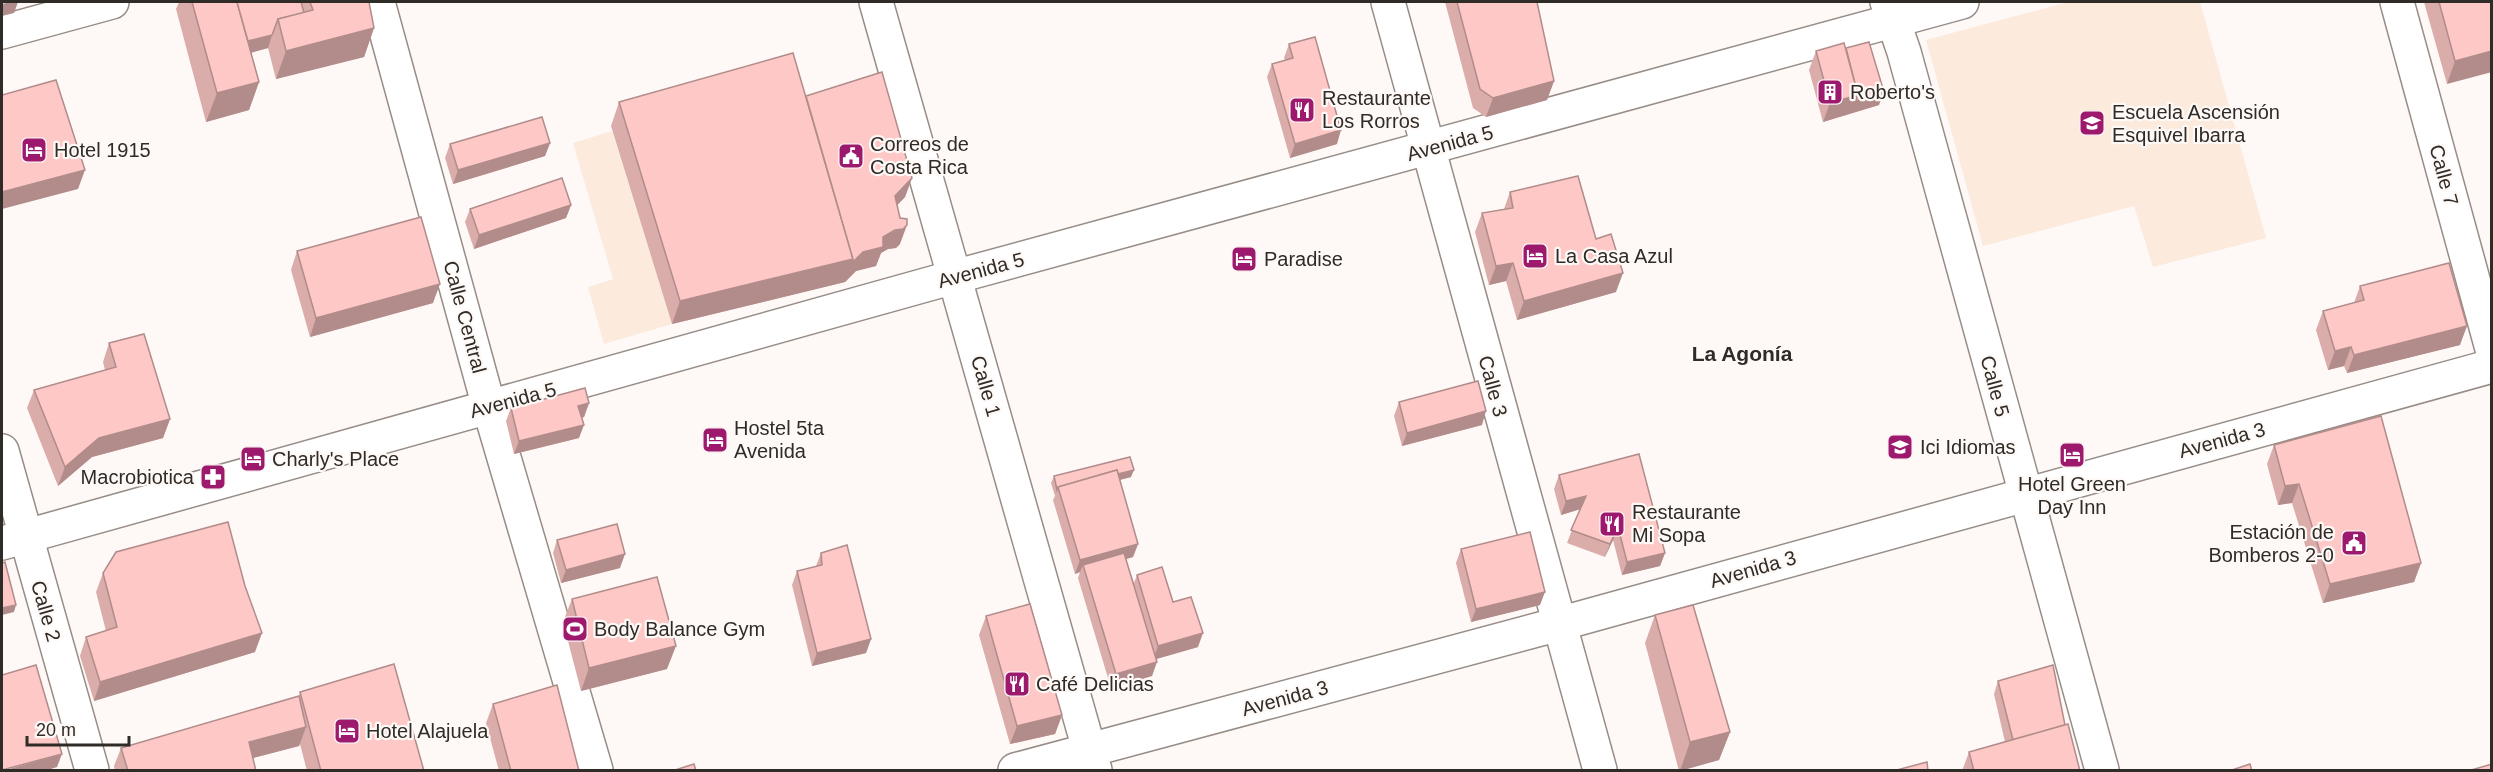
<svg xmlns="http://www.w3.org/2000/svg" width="2493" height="772" font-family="Helvetica,sans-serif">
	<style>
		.built { fill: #fceadd }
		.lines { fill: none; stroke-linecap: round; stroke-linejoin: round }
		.minor-casing { stroke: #978d86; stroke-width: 36 }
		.minor { stroke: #fff; stroke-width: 33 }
		.wall { fill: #daacaa }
		.shaded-wall { fill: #b18c8b }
		.building { fill: #fdc8c6; stroke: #b18c8b; stroke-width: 1.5 }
		.labels { text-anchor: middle; stroke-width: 4.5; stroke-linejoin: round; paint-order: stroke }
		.poi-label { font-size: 20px; fill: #2f2b27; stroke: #fef9f6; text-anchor: start }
		.street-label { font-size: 20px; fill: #2f2b27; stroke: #fef9f6 }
		.neighbourhood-label { font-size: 21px; font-weight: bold; fill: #2f2b27; stroke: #fef9f6 }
	</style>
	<rect width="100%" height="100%" fill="#fef9f6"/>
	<g class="built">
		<path d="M2068,2H2200L2266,238L2153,267L2134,206L1983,246L1926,40Z"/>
		<path d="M612,131L672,324L604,344L588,287L613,279L573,143Z"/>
	</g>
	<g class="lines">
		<g class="minor-casing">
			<g id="minor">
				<path d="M378,2L489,407L596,770"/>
				<path d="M876,2L1095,770"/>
				<path d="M1388,2L1600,770"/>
				<path d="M1887,2L1904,52L2102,770"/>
				<path d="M2397,2L2492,349"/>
				<path d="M2,32L112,2"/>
				<path d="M2,451L92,770"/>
				<path d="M2,543L954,277L1962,2"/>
				<path d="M1015,770L1559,624L2492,366"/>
			</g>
		</g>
		<use href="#minor" class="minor"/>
	</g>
	<g class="wall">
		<path d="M179,2H369L374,28L364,57L276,79L268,48L251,53L259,82L249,110L206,122L176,9Z"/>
		<path d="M1445,2H1537L1554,81L1547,100L1486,117L1473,108Z"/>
		<path d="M2424,2H2492L2447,84Z"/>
		<path d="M1289,44L1337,144L1290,158L1267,77L1272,64L1285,60L1284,58Z"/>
		<path d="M1846,48L1879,105L1823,122L1809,70L1816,51Z"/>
		<path d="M806,96L912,178L905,197L897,205L900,244L896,248L888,249L881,253L876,266L856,271L845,282L672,324L611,126L619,102Z"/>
		<path d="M550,143L545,156L453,184L445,158L450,144Z"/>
		<path d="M1510,192L1596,239L1616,292L1517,320L1506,281L1489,285L1475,232L1482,213L1504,209Z"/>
		<path d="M571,205L566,218L474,249L465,222L470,209Z"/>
		<path d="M297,251L433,303L310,337L291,270Z"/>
		<path d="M2360,286L2460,345L2347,373L2344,366L2328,370L2316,330L2323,311L2354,303Z"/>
		<path d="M109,343L170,419L163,438L92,457L58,486L27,408L34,390L105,370L103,362Z"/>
		<path d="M1399,402L1482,425L1402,446L1394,416Z"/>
		<path d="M589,403L584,417L582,418L579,438L514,454L506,421L511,408Z"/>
		<path d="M2274,445L2421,563L2414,582L2323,603L2292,503L2278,505L2267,464Z"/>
		<path d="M1559,475L1665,553L1660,566L1622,575L1613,540L1605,557L1567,543L1580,509L1561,515L1554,489Z"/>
		<path d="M1054,476L1131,477L1120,480L1138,544L1133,557L1126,559L1134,583L1137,575L1173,602L1198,647L1156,659L1152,676L1111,688L1078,578L1080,572L1075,574L1053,500L1055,496L1051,483Z"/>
		<path d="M557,540L620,568L561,583L553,553Z"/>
		<path d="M1461,549L1540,605L1471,622L1456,563Z"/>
		<path d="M821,553L871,639L866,653L812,666L792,585L797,571L816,566Z"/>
		<path d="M103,573L255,652L94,701L80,656L86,637L106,631L96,592Z"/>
		<path d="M572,599L667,669L581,691L563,622Z"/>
		<path d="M1655,615L1730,732L1719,760L1679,771L1645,643Z"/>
		<path d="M986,616L1062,715L1055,734L1010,744L979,635Z"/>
		<path d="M1998,681L2065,725L2080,771H1962L1969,752L2005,742L1994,694Z"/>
		<path d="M300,692L424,771H307L300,744L299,746L253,758L256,771H115L114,766L121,748L299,696Z"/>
		<path d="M493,704L579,771H499L486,723Z"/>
	</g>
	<g class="shaded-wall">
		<path d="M10,2H18L14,13L2,16V4Z"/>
		<path d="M374,28L364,57L276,79L286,51Z"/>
		<path d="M272,35L268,48L234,57L239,44Z"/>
		<path d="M2492,51V72L2447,84L2455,61Z"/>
		<path d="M1554,81L1547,100L1486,117L1493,98Z"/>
		<path d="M259,82L249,110L206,122L217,93Z"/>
		<path d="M1884,92L1879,105L1823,122L1830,103L1858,95Z"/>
		<path d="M1341,130L1337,144L1290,158L1295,144Z"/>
		<path d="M550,143L545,156L453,184L458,170Z"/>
		<path d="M85,170L78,189L2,209V192Z"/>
		<path d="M912,178L905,197L888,215L895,196Z"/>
		<path d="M571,205L566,218L474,249L479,235Z"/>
		<path d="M907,225L900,244L896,248L888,249L881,253L876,266L856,271L845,282L672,324L680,301L853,259L863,252L883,237Z"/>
		<path d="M1513,263L1506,281L1489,285L1496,266Z"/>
		<path d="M1623,273L1616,292L1517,320L1524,301Z"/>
		<path d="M440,284L433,303L310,337L316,318Z"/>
		<path d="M2467,326L2460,345L2347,373L2354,355Z"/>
		<path d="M2351,347L2344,366L2328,370L2335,351Z"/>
		<path d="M589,403L584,417L573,420L578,406Z"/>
		<path d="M1486,411L1482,425L1402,446L1407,433Z"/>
		<path d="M170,419L163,438L92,457L58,486L65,467L99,438Z"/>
		<path d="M584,425L579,438L514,454L519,441Z"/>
		<path d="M1134,470L1131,477L1061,495L1059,489Z"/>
		<path d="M2299,484L2292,503L2278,505L2285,486Z"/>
		<path d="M1586,496L1581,509L1561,515L1566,501Z"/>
		<path d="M1618,527L1613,540L1605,557L1610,544Z"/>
		<path d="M1138,544L1133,557L1085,571L1083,565L1080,572L1075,574L1080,560Z"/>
		<path d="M1665,553L1660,566L1622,575L1627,562Z"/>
		<path d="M625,554L620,568L561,583L566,570Z"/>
		<path d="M2421,563L2414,582L2323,603L2330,584Z"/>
		<path d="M1545,592L1540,605L1471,622L1476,609Z"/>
		<path d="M16,605L14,612L2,615V608Z"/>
		<path d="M262,633L255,652L94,701L100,682Z"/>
		<path d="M1203,633L1198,647L1153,660L1158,646Z"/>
		<path d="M871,639L866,653L812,666L817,653Z"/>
		<path d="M676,646L667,669L581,691L589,668Z"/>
		<path d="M1157,662L1152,676L1111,688L1116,674Z"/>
		<path d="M1062,715L1055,734L1010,744L1017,726Z"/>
		<path d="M306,727L299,746L242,761L249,742Z"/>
		<path d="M1730,732L1719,760L1680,771L1690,742Z"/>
		<path d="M62,754L57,767L45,771H2Z"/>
	</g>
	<g class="building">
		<path d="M192,2H237L259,82L217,93Z"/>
		<path d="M237,2H301L304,13L278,19L272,35L248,41Z"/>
		<path d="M310,2H369L374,28L286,51L278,19L313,10Z"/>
		<path d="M1457,2H1537L1554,81L1493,98L1480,89Z"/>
		<path d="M2439,2H2492V51L2455,61Z"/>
		<path d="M1315,37L1341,130L1295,144L1272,64L1293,58L1289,44Z"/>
		<path d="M1869,42L1884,92L1856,101L1858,95L1846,48Z"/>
		<path d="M1844,43L1858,95L1830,103L1816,51Z"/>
		<path d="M793,53L853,259L680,301L619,102Z"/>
		<path d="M882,72L912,178L895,196L900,218L907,219V225L903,229L895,230L883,237V247L863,252L852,263L853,259L806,96Z"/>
		<path d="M56,80L85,170L2,192V95Z"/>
		<path d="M542,117L550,143L458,170L450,144Z"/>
		<path d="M1578,176L1596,239L1611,234L1623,273L1524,301L1513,263L1496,266L1482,213L1513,208L1510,192Z"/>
		<path d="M562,178L571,205L479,235L470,209Z"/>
		<path d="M421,217L440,284L316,318L297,251Z"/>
		<path d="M2449,263L2467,326L2354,355L2351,347L2335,351L2323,311L2364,300L2360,286Z"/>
		<path d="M144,334L170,419L99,438L65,467L34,390L116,367L109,343Z"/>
		<path d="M1478,381L1486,411L1407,433L1399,402Z"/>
		<path d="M585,388L589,403L578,406L584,425L519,441L511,408Z"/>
		<path d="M2381,416L2421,563L2330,584L2299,484L2285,486L2274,445Z"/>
		<path d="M1639,454L1665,553L1627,562L1618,527L1610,544L1571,530L1586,496L1566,501L1559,475Z"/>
		<path d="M1130,457L1134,470L1118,474L1117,470L1058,487L1057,490L1054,476Z"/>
		<path d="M1117,470L1138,544L1080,560L1058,487Z"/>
		<path d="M228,522L245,586L262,633L100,682L86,637L117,627L103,573L116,552Z"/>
		<path d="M617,524L625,554L566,570L557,540Z"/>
		<path d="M1530,532L1545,592L1476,609L1461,549Z"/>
		<path d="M847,545L871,639L817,653L797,571L822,565L821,553Z"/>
		<path d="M1124,553L1157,662L1116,674L1083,565Z"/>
		<path d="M5,562L16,605L2,608V563Z"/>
		<path d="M1162,567L1173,602L1191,597L1203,633L1158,646L1137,575Z"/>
		<path d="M657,577L676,646L589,668L572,599Z"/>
		<path d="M1030,604L1062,715L1017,726L986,616Z"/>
		<path d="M1693,605L1730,732L1690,742L1655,615Z"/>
		<path d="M394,664L424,771H321L300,692Z"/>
		<path d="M36,665L62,754L2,770V675Z"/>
		<path d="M2053,665L2065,725L2013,740L1998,681Z"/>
		<path d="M557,685L579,771H511L493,704Z"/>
		<path d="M299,696L306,727L249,742L256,771H128L121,748Z"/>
		<path d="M2068,724L2080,771H1974L1969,752Z"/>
		<path d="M1927,762L1928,771H1893Z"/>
		<path d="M694,764L696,771H672Z"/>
		<path d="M2250,764L2252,771H2229Z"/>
		<path d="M2492,764V771H2468Z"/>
	</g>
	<defs>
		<g id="building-square" transform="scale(1.35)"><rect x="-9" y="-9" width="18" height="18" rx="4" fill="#9c196d" stroke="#fef9f6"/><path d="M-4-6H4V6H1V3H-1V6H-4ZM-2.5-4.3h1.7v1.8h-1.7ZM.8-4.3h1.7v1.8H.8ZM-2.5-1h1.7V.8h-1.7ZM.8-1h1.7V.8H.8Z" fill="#fff"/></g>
		<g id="restaurant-square" transform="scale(1.35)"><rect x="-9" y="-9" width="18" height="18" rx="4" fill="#9c196d" stroke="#fef9f6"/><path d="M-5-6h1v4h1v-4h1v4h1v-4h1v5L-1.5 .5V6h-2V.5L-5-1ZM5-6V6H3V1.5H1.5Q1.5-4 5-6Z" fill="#fff"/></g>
		<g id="school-square" transform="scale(1.35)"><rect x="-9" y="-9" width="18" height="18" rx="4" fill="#9c196d" stroke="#fef9f6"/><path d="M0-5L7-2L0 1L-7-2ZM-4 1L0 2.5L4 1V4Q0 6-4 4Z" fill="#fff"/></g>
		<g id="hotel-square" transform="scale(1.35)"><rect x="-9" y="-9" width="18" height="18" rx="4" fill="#9c196d" stroke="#fef9f6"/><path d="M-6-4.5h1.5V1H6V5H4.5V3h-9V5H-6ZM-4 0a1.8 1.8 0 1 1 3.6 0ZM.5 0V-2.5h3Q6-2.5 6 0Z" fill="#fff"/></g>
		<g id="civic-square" transform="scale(1.35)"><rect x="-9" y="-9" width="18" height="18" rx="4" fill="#9c196d" stroke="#fef9f6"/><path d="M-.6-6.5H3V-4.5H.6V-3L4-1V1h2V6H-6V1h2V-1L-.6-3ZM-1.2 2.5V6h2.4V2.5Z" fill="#fff"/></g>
		<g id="pharmacy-square" transform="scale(1.35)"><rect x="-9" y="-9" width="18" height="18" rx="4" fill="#9c196d" stroke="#fef9f6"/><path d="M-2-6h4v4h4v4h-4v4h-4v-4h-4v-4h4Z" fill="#fff"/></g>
		<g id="stadium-square" transform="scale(1.35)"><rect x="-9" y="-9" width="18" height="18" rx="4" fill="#9c196d" stroke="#fef9f6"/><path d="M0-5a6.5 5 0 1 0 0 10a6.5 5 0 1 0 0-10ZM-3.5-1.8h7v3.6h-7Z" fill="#fff"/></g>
	</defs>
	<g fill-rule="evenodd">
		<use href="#building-square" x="1830" y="92"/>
		<use href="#restaurant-square" x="1302" y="110"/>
		<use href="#school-square" x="2092" y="123"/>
		<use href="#hotel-square" x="34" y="150"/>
		<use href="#civic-square" x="851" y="156"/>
		<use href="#hotel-square" x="1535" y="256"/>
		<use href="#hotel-square" x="1244" y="259"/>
		<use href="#hotel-square" x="715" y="440"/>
		<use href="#school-square" x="1900" y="447"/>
		<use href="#hotel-square" x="2072" y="455"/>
		<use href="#hotel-square" x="253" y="459"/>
		<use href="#pharmacy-square" x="213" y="477"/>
		<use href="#restaurant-square" x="1612" y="524"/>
		<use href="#civic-square" x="2354" y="543"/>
		<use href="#stadium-square" x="575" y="629"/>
		<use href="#restaurant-square" x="1017" y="684"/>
		<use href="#hotel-square" x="347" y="731"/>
	</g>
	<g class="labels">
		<g class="poi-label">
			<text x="1850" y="99">Roberto's</text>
			<text x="1322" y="105">Restaurante<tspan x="1322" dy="23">Los Rorros</tspan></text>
			<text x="2112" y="119">Escuela Ascensión<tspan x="2112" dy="23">Esquivel Ibarra</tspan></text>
			<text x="870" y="151">Correos de<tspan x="870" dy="23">Costa Rica</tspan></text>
			<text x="54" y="157">Hotel 1915</text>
			<text x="1555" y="263">La Casa Azul</text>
			<text x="1264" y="266">Paradise</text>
			<text x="734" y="435">Hostel 5ta<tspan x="734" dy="23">Avenida</tspan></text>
			<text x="1920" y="454">Ici Idiomas</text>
			<text x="272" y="466">Charly's Place</text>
			<text x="194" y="484" text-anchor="end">Macrobiotica</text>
			<text x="2072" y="491" text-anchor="middle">Hotel Green<tspan x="2072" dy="23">Day Inn</tspan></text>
			<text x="1632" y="519">Restaurante<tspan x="1632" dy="23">Mi Sopa</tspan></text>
			<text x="2334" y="539" text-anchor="end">Estación de<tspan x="2334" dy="23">Bomberos 2-0</tspan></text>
			<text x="594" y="636">Body Balance Gym</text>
			<text x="1036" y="691">Café Delicias</text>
			<text x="366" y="738">Hotel Alajuela</text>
		</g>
		<g class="street-label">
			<text transform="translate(1450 143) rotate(-15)" y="7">Avenida 5</text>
			<text transform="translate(2444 175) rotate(75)" y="7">Calle 7</text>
			<text transform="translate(981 270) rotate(-15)" y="7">Avenida 5</text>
			<text transform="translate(465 317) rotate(75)" y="7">Calle Central</text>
			<text transform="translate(986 386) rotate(74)" y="7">Calle 1</text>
			<text transform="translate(1493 386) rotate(75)" y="7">Calle 3</text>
			<text transform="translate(1995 386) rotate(75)" y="7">Calle 5</text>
			<text transform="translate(513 400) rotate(-15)" y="7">Avenida 5</text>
			<text transform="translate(2222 440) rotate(-15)" y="7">Avenida 3</text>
			<text transform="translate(1753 569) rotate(-16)" y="7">Avenida 3</text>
			<text transform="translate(46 611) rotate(74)" y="7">Calle 2</text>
			<text transform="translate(1285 698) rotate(-15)" y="7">Avenida 3</text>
		</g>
		<g class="neighbourhood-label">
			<text x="1742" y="361">La Agonía</text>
		</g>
	</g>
	<rect width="2493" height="772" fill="none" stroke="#2f2b27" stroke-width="6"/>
	<path d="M27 736v9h102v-9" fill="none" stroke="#2f2b27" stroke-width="3"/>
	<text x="36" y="736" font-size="18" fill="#2f2b27" stroke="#fef9f6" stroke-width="4.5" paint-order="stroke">20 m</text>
</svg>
